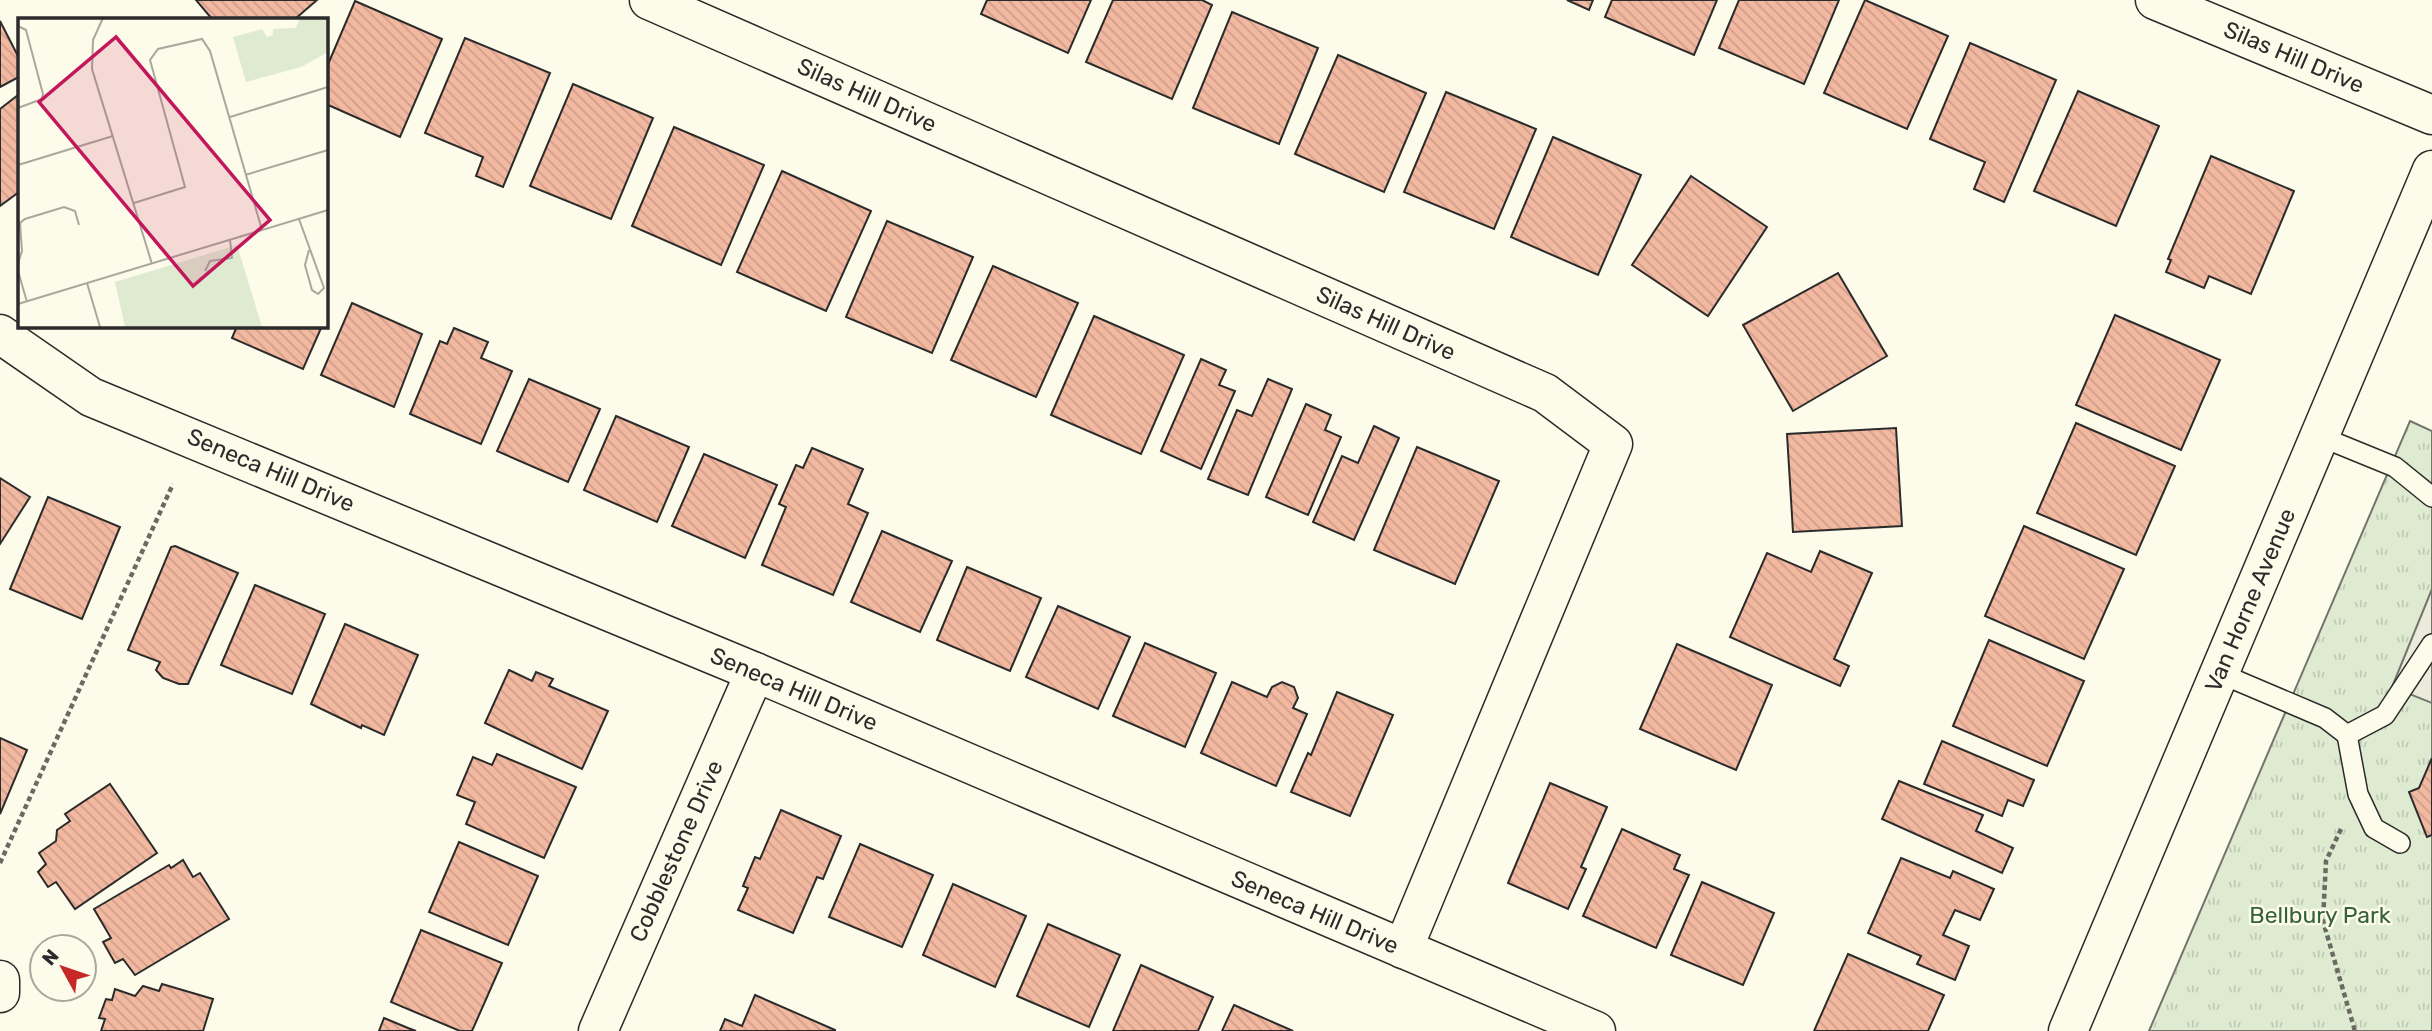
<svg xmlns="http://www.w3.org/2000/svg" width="2432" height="1031" font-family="Rubik,sans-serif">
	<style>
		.grass { fill: url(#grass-tufts); stroke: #74746e; stroke-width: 2 }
		.parking { fill: #eceadb; stroke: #74746e; stroke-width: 2 }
		.building { fill: url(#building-back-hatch); stroke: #2b2b2b; stroke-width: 2 }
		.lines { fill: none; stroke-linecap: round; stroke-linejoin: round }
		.lane-casing { stroke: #2b2b2b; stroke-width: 22 }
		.street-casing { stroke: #2b2b2b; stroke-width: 41 }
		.secondary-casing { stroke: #2b2b2b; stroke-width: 41 }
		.path { stroke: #6a6964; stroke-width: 4.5; stroke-dasharray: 5 3.5; stroke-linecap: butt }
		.lane { stroke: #fdfbea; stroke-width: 19 }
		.street { stroke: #fdfbea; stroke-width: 38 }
		.secondary { stroke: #fdfbea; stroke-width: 38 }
		.labels { text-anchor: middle; stroke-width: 5; stroke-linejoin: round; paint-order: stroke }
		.street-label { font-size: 23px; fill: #2b2b2b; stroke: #fdfbea }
		.park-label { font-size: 23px; fill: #34623c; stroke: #fdfbea }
		.inset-road { fill: none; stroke: #a9a89e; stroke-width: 2 }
		.view { fill: #c2185b; fill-opacity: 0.15; stroke: #c2185b; stroke-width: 3.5 }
		.inset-edge { fill: none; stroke: #2b2b2b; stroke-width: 3.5 }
	</style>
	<defs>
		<pattern id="grass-tufts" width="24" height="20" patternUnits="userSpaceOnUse" patternTransform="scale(1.75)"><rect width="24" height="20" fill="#deebd1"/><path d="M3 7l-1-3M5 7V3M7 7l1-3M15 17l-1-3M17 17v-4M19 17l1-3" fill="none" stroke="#bfcab4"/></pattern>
		<pattern id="building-back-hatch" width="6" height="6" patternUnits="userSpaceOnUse" patternTransform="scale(1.75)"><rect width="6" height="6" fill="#f2b8a0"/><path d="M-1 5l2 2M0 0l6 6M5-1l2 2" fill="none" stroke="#d09e8a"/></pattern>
	</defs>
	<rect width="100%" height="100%" fill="#fdfbea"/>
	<path class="grass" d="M2410,421L2432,431V1031H2149Z"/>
	<path class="parking" d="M2432,589V703L2392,687Z"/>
	<g class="building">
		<path d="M196,0H317L295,19H212Z"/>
		<path d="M987,0H1091L1068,53L981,14Z"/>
		<path d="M1113,0H1202L1212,5L1172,99L1086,62Z"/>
		<path d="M1567,0H1593L1589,10Z"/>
		<path d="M1612,0H1717L1694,55L1605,17Z"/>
		<path d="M1739,0H1839L1804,84L1719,48Z"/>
		<path d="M1865,0L1948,36L1907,129L1824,93Z"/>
		<path d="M355,1L442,39L400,137L326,104V69Z"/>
		<path d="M1232,12L1318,48L1279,144L1193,108Z"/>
		<path d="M0,21L19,58V77L0,87Z"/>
		<path d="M465,38L550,73L503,187L476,176L483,157L425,133Z"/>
		<path d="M1970,43L2056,80L2004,202L1974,189L1985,162L1930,139Z"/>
		<path d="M1338,55L1426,93L1384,192L1295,154Z"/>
		<path d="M573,84L653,118L611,219L530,186Z"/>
		<path d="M2078,91L2159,126L2116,226L2034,191Z"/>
		<path d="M1446,92L1536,129L1494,229L1404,192Z"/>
		<path d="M18,95L19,192L0,206V109Z"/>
		<path d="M674,127L764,165L721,265L632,226Z"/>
		<path d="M1553,137L1641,175L1598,275L1511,237Z"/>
		<path d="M2211,156L2294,191L2251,294L2209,276L2204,288L2166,272L2171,260L2168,259Z"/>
		<path d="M782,171L871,211L826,311L737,272Z"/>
		<path d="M1691,176L1767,227L1708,316L1632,265Z"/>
		<path d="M887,221L973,257L932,353L846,317Z"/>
		<path d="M993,266L1078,303L1036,397L951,360Z"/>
		<path d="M1838,273L1887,356L1793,411L1743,325Z"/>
		<path d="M352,303L422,334L394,407L321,375Z"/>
		<path d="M2115,315L2220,360L2181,450L2076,405Z"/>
		<path d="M1094,316L1184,355L1141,454L1051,415Z"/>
		<path d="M237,326H322L303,369L232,338Z"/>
		<path d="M454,328L488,342L481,358L512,371L481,444L410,414L440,341L447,344Z"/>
		<path d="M1201,359L1226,370L1219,385L1235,391L1201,469L1161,451Z"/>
		<path d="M529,379L600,409L568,482L497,451Z"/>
		<path d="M1268,379L1292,389L1248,495L1208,479L1237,410L1252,416Z"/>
		<path d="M1306,404L1331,415L1325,430L1341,437L1308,515L1266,497Z"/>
		<path d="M616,416L689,447L657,522L584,490Z"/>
		<path d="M2076,423L2175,466L2136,555L2037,513Z"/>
		<path d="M1374,426L1399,438L1354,540L1313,522L1342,456L1358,463Z"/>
		<path d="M1896,428L1902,526L1793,532L1787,434Z"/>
		<path d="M1417,447L1499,481L1455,584L1374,550Z"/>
		<path d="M812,448L863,469L848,504L868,513L833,595L762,565L786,507L779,504L796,465L803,468Z"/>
		<path d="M704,454L777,485L745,558L672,526Z"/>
		<path d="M0,478L30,497L0,544Z"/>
		<path d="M48,497L120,527L82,619L10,589Z"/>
		<path d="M2024,526L2124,569L2084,659L1985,616Z"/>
		<path d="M882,531L952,561L920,632L851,602Z"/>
		<path d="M175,546L238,573L188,684H179L163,678L156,670L160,662L128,650L171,547Z"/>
		<path d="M1820,551L1872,573L1834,659L1849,666L1840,686L1730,637L1767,553L1811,572Z"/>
		<path d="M967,567L1041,598L1010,671L937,640Z"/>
		<path d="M255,585L325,614L292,694L221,665Z"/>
		<path d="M1058,606L1130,637L1098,709L1026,677Z"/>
		<path d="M345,624L418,655L384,735L362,725L361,728L311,704Z"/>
		<path d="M1989,640L2084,681L2047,766L1953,726Z"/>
		<path d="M1145,643L1216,673L1185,747L1113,716Z"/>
		<path d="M1677,644L1772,685L1736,770L1640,729Z"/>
		<path d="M509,670L532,681L536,672L553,679L549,686L608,711L582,769L485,723Z"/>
		<path d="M1232,682L1267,697L1272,687L1282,682L1294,687L1298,698L1293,708L1307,714L1276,786L1201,753Z"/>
		<path d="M1337,692L1393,715L1350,816L1291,792L1308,753L1311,755Z"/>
		<path d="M0,738L27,750L0,814Z"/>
		<path d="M1942,741L2034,780L2023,806L2008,800L2002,816L1924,784Z"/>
		<path d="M497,754L576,787L544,858L466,824L475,802L457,795L473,757L492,765Z"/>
		<path d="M2432,758V835L2427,837L2409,792L2419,788Z"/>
		<path d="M1899,781L1983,815L1976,831L2013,848L2002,873L1882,819Z"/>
		<path d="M1550,783L1607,807L1581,867L1586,869L1568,909L1508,883Z"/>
		<path d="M110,784L157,853L75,909L56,882L48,887L38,872L46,864L39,853L56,841L57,830L70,821L65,814Z"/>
		<path d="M781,810L841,836L823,879L817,877L793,933L738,910L748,888L743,886L755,857L760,859Z"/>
		<path d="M1622,829L1680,855L1674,869L1689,875L1656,948L1583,916Z"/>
		<path d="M459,842L538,876L508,945L429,912Z"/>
		<path d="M860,844L933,875L902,947L829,917Z"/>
		<path d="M1901,858L1950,878L1953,871L1994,889L1980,920L1955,910L1943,935L1969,946L1955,980L1917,964L1921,956L1868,933Z"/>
		<path d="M183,860L193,877L200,873L229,919L135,975L123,959L115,963L103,942L111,938L94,909L169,865L171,868Z"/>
		<path d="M1702,882L1774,913L1743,985L1671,955Z"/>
		<path d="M953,884L1026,916L995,987L923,955Z"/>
		<path d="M1048,924L1120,955L1089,1027L1017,996Z"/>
		<path d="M421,930L502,963L472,1031H460L391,1002Z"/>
		<path d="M1848,954L1944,995L1928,1031H1814Z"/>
		<path d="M1141,965L1213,997L1198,1031H1113Z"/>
		<path d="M162,984L213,999L203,1031H101L105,1019L99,1018L106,999L112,1000L115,989L135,996L143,986L159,991Z"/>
		<path d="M755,995L835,1030V1031H720L725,1019L742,1026Z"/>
		<path d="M1234,1005L1293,1031H1222Z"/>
		<path d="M384,1018L408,1028L416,1031H379Z"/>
	</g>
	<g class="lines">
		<g class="lane-casing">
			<g id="lane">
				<path d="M2319,436L2395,467L2432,497"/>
				<path d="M2219,673L2325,718L2347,735"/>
				<path d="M2400,843L2374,828L2358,794L2347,735L2385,715L2432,644"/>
			</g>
		</g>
		<g class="street-casing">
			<g id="street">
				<path d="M649,0L1545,393L1613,444L1403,949"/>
				<path d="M2155,0L2432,115"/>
				<path d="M0,334L91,397L755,672L1596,1031"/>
				<path d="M0,980V993"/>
				<path d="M598,1031L755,672"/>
			</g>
		</g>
		<g class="secondary-casing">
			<path id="secondary" d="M2068,1031L2432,170"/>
		</g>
		<g class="path">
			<path d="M2341,829L2326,861L2323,921L2355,1031"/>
			<path d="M0,863L173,484"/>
		</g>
		<use href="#lane" class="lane"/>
		<use href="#street" class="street"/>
		<use href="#secondary" class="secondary"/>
	</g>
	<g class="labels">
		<g class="street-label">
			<text transform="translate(2294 57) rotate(23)" y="8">Silas Hill Drive</text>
			<text transform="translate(867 95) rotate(24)" y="8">Silas Hill Drive</text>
			<text transform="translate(1386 323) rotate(24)" y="8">Silas Hill Drive</text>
			<text transform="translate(271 470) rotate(23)" y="8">Seneca Hill Drive</text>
			<text transform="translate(2250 600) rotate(-67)" y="8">Van Horne Avenue</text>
			<text transform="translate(794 689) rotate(23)" y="8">Seneca Hill Drive</text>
			<text transform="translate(676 851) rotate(-66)" y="8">Cobblestone Drive</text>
			<text transform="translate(1315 912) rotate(23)" y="8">Seneca Hill Drive</text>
		</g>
		<g class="park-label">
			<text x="2320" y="923">Bellbury Park</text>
		</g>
	</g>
	<g transform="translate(18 18)">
		<rect width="310" height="310" fill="#fdfbea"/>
		<path d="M282,0H310V34L283,49L228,64L215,19L244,11L249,19L255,17V11L278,10ZM219,227L244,309H107L97,264Z" fill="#deebd1"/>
		<path d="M292,0H309L305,28L288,25Z" fill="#deebd1"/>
		<path class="inset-road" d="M85,0L75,22L74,51L134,246M0,8L8,12L25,76L24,81L0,90M212,99L310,69M0,147L95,118M227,157L310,132M116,185L167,169L132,42L140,31L184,21L192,33L244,212M281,201L306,270L300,276L294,272L287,247L291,232M0,245L4,233L2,205L7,201L46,189L57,193L61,207M0,253L9,284M187,253L192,243L214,240L212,222M69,265L82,309M0,286L310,192"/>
		<path class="view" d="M98,19L252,202L175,268L21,84Z"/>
		<rect width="310" height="310" class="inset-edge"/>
	</g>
	<g transform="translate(63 968) rotate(310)"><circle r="33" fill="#fdfbea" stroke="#a9a89e" stroke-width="2"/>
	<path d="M0-5L12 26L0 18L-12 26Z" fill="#c62828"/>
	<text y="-10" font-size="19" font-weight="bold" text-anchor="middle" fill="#2b2b2b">N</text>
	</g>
</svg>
